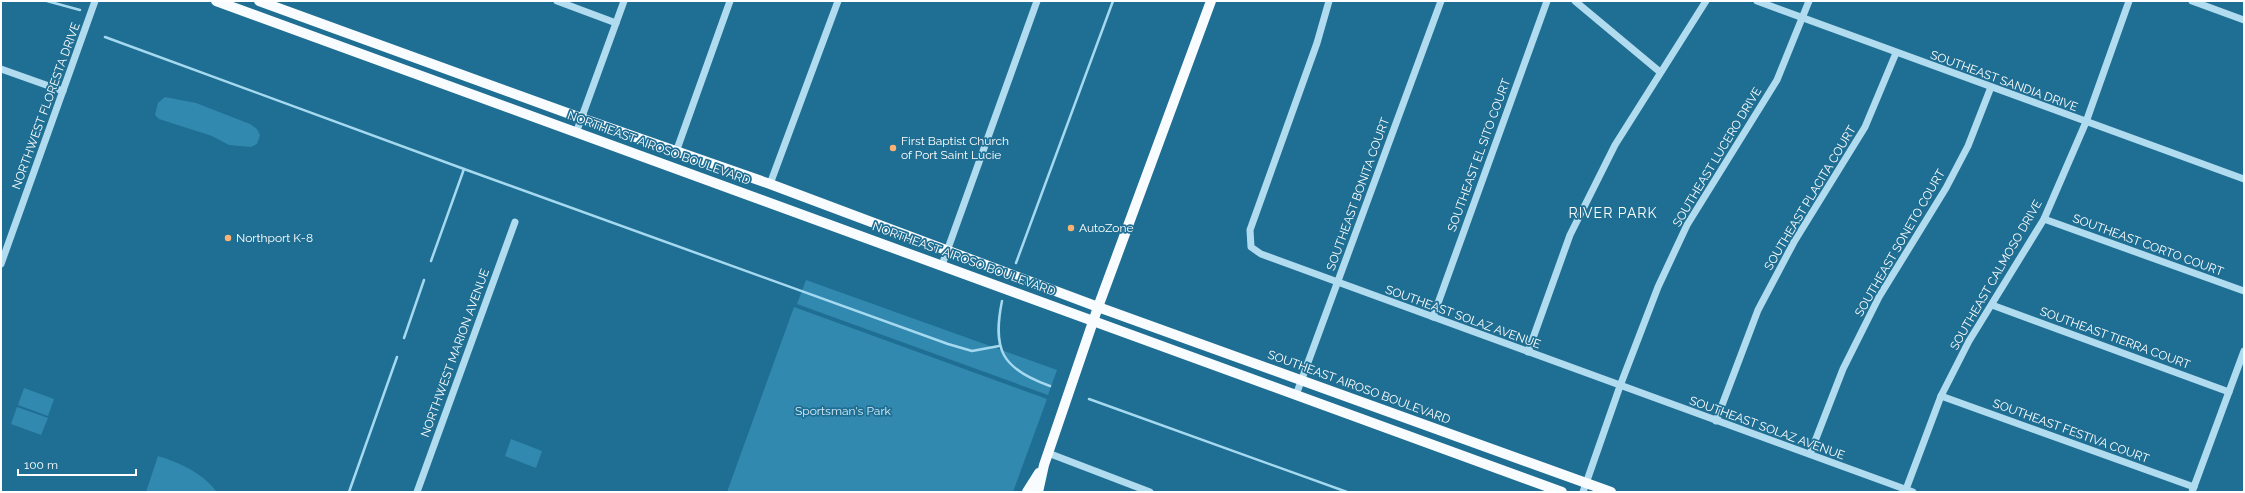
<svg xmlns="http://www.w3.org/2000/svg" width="2245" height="493" font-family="Raleway,sans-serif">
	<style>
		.green { fill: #3289b0 }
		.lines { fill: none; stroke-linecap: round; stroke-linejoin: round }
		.stream { stroke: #a4d9ef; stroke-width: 2.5 }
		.minor { stroke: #b1dbee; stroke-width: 7 }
		.major { stroke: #f8fcff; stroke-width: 10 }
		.poi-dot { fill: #fcb271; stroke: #1f6e93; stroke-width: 1.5 }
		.labels { text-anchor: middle; stroke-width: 3.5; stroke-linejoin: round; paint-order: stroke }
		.street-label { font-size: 12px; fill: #fff; stroke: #1f6e93 }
		.poi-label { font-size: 12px; fill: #fff; stroke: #1f6e93; text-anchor: start }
		.park-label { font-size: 12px; fill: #d7effa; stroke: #1f6e93 }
		.quarter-label { font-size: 14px; letter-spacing: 1px; fill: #fff; stroke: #1f6e93 }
	</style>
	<rect width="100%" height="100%" fill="#1f6e93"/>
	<g class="green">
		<path d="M165,97L196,103L250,124L257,129L260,135L257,144L251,147L229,145L212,136L159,119L155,115L158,103Z"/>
		<path d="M806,280L1057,370L1048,395L797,304Z"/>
		<path d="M794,307L1047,399L1013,492H727Z"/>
		<path d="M24,388L54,399L48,416L18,405Z"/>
		<path d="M17,407L48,418L41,435L11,424Z"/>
		<path d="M511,439L542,451L536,468L505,456Z"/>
		<path d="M158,456C181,463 202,473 217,492H146Z"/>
	</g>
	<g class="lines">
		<g class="stream">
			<path d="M47,1L80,10"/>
			<path d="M105,37L464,169L948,344L972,351L999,346"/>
			<path d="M431,261L464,169"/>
			<path d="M1016,263L1113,1"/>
			<path d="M1002,301C992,350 1002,369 1050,386"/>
			<path d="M404,338L424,280"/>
			<path d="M1089,399L1347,492"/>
			<path d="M349,492L397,357"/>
		</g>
		<g class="minor">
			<path d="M557,1L616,23"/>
			<path d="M1329,1L1317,43L1250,230L1251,247L1261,254L1913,492"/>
			<path d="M1575,1L1660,72"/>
			<path d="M1757,1L2244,179"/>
			<path d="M2192,1L2244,20"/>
			<path d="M1,69L63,91"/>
			<path d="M576,133L624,1"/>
			<path d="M676,152L730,1"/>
			<path d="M770,184L838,1"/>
			<path d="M2044,219L2244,291"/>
			<path d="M1,264L95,1"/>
			<path d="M942,265L1037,1"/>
			<path d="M1992,305L2229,392"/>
			<path d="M1433,317L1547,1"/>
			<path d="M1528,352L1570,235L1615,145L1706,1"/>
			<path d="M1296,395L1441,1"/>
			<path d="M1941,396L2194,487"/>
			<path d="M1716,421L1758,310L1794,242L1865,127L1896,53"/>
			<path d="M1048,453L1150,492"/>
			<path d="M1810,454L1843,369L1879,297L1946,188L1968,146L1991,87"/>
			<path d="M417,492L515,222"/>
			<path d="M1583,492L1620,386L1658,287L1687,225L1777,80L1809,1"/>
			<path d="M1905,492L1941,396L1969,341L2044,219L2086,122L2129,1"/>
			<path d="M2192,492L2244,351"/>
		</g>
		<g class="major">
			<path d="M216,1L1562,492"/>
			<path d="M259,1L581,118L770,184L1098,307L1611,492"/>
			<path d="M1027,492L1039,473"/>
			<path d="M1038,492L1044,465L1098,307L1211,1"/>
		</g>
	</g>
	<g class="poi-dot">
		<circle cx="893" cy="148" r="4"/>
		<circle cx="1071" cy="228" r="4"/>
		<circle cx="228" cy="238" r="4"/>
	</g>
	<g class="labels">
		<g class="street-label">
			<text transform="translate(2004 81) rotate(20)" y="4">SOUTHEAST SANDIA DRIVE</text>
			<text transform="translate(46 106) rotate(-70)" y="4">NORTHWEST FLORESTA DRIVE</text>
			<text transform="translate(659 148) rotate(20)" y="4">NORTHEAST AIROSO BOULEVARD</text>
			<text transform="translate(1479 155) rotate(-70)" y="4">SOUTHEAST EL SITO COURT</text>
			<text transform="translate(1717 157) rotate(-59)" y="4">SOUTHEAST LUCERO DRIVE</text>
			<text transform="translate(1358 194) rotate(-70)" y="4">SOUTHEAST BONITA COURT</text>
			<text transform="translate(1810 198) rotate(-59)" y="4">SOUTHEAST PLACITA COURT</text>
			<text transform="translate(1900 243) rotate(-60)" y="4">SOUTHEAST SONETO COURT</text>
			<text transform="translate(2148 245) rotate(20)" y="4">SOUTHEAST CORTO COURT</text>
			<text transform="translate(964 259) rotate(20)" y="4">NORTHEAST AIROSO BOULEVARD</text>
			<text transform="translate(1996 275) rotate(-60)" y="4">SOUTHEAST CALMOSO DRIVE</text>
			<text transform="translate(1463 317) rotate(20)" y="4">SOUTHEAST SOLAZ AVENUE</text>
			<text transform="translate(2115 338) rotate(20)" y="4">SOUTHEAST TIERRA COURT</text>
			<text transform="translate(455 353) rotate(-70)" y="4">NORTHWEST MARION AVENUE</text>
			<text transform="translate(1359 387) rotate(20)" y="4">SOUTHEAST AIROSO BOULEVARD</text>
			<text transform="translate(1767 428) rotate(20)" y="4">SOUTHEAST SOLAZ AVENUE</text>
			<text transform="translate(2071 431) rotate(20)" y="4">SOUTHEAST FESTIVA COURT</text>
		</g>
		<g class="poi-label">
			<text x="901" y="145">First Baptist Church<tspan x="901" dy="14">of Port Saint Lucie</tspan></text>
			<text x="1079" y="232">AutoZone</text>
			<text x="236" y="242">Northport K-8</text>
		</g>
		<g class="park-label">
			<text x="843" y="415">Sportsman's Park</text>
		</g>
		<g class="quarter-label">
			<text x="1613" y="218">RIVER PARK</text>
		</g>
	</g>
	<rect width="2245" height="493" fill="none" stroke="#ffffff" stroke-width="4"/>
	<path d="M18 469v6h118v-6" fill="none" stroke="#ffffff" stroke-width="2"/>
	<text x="24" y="469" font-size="12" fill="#ffffff" stroke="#1f6e93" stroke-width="3" paint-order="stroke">100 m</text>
</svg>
